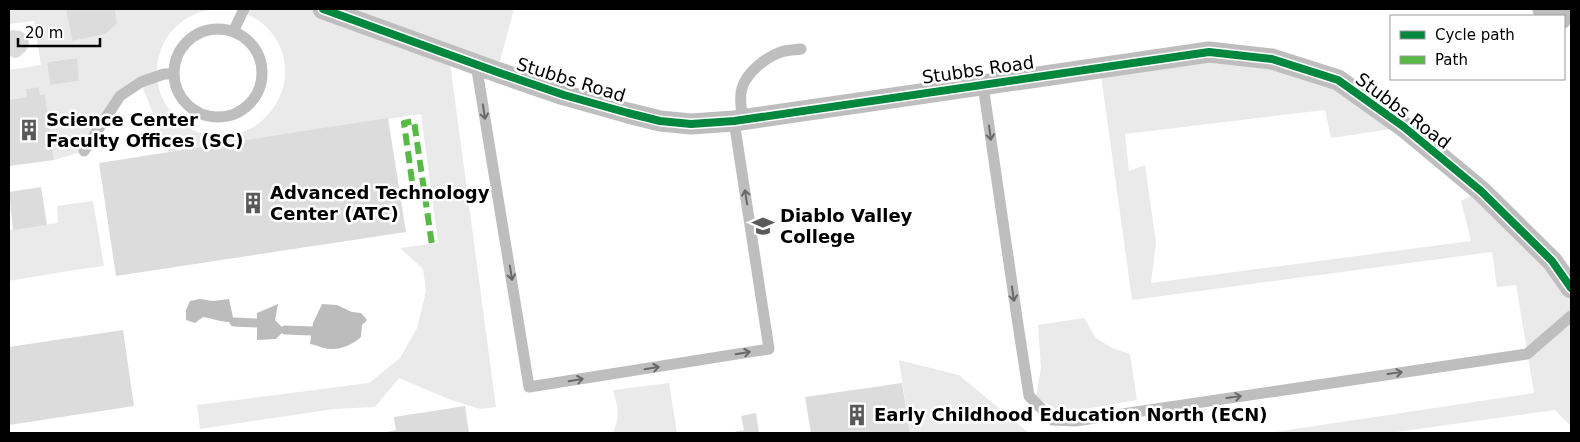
<svg xmlns="http://www.w3.org/2000/svg" width="1580" height="442" font-family="'DejaVu Sans',sans-serif">
	<style>
		.green { fill: #eaeaea; fill-rule: evenodd }
		.water { fill: #bcbcbc }
		.lines { fill: none; stroke-linecap: round; stroke-linejoin: round }
		.stream { stroke: #bcbcbc; stroke-width: 9 }
		.canal { stroke: #bcbcbc; stroke-width: 29 }
		.building { fill: #dcdcdc }
		.lane { stroke: #bebebe; stroke-width: 11 }
		.street { stroke: #bebebe; stroke-width: 21 }
		.quiet { stroke: #58b947; stroke-width: 6; stroke-dasharray: 12 6; stroke-linecap: butt }
		.cycleway-casing { stroke: #fff; stroke-width: 11 }
		.cycleway { stroke: #00873e; stroke-width: 8 }
		.oneway { stroke: #686868 }
		.labels { text-anchor: middle; stroke-width: 5; stroke-linejoin: round; paint-order: stroke }
		.street-label { font-size: 18px; fill: #000; stroke: #fff }
		.poi-label { font-size: 18px; font-weight: bold; fill: #000; stroke: #fff; text-anchor: start }
	</style>
	<rect width="100%" height="100%" fill="#fff"/>
	<g class="green">
		<path d="M9,9H66L72,41L106,34L117,23L115,9H212C188,13 167,29 160,53C153,74 158,97 172,113C183,127 200,136 218,136C281,137 310,58 259,21C251,15 241,12 232,9H514L497,72L449,55L496,407L480,409L451,400L399,378L375,407L333,409L200,429L197,405L369,383L400,358L417,328L426,291L423,269L400,248L438,243L421,114L168,152L141,83L120,96L84,151L54,160L45,94L40,95L39,87L27,89V97L9,100V70L41,65L34,21L9,24ZM76,58L79,81L50,85L47,62Z"/>
		<path d="M1209,52L1338,80L1404,127L1331,138L1325,110L1125,134L1129,171L1145,165L1156,243L1151,283L1471,241L1461,201L1481,191L1571,288V426L1555,410L1389,433H1269L1534,393L1516,285L1497,287L1492,252L1132,300L1100,68Z"/>
		<path d="M93,201L104,266L74,270L9,281V230L58,223L57,206Z"/>
		<path d="M1084,318L1096,338L1112,348L1130,354L1137,400L1062,413L1036,397L1041,368L1038,325Z"/>
		<path d="M899,360L959,375L1029,433H910Z"/>
		<path d="M669,383L677,433H613C621,414 618,409 613,390Z"/>
	</g>
	<g class="water">
		<path d="M200,299L213,301L229,299L234,322C223,323 215,319 203,317L195,323L186,320V310L190,301Z"/>
		<path d="M278,304L275,320L285,330L276,339L257,340V313Z"/>
		<path d="M322,304L337,305L352,312L361,313L367,320L362,325L361,337C353,344 341,350 330,349C324,349 317,345 310,344L313,323Z"/>
	</g>
	<g class="lines">
		<g class="stream">
			<path d="M234,322L256,323"/>
			<path d="M285,330L312,331"/>
		</g>
		<path class="canal" d="M1547,9L1558,16"/>
	</g>
	<g class="building">
		<path d="M66,9H115L117,23L106,34L72,41Z"/>
		<path d="M12,30L21,31L25,34L29,42L26,51L19,57L15,58L9,56V31Z"/>
		<path d="M77,58L79,81L50,85L47,62Z"/>
		<path d="M39,87L40,95L45,94L54,160L9,166V100L27,97L26,89Z"/>
		<path d="M388,118L406,232L116,276L99,163Z"/>
		<path d="M41,187L47,225L13,230L9,192Z"/>
		<path d="M123,330L134,406L9,425V347Z"/>
		<path d="M902,383L910,433H811L805,397Z"/>
		<path d="M465,406L469,433H382L396,430L394,417Z"/>
		<path d="M756,413L759,433H729L744,430L741,416Z"/>
	</g>
	<g class="lines">
		<g class="lane">
			<circle cx="218" cy="73" r="44"/>
			<path d="M234,30L244,9"/>
			<path d="M476,64L529,387L769,349L734,121"/>
			<path d="M983,85L1017,318L1029,396L1053,420L1075,421L1527,354L1571,316"/>
			<path d="M743,119C741,109 739,98 742,88C747,72 766,57 781,52C787,50 795,50 801,49"/>
			<path d="M84,151L120,96L141,82L164,74H173"/>
		</g>
		<path class="street" d="M323,9L497,72L564,95L628,113L660,121L691,124L734,121L1209,52L1272,59L1338,80L1404,127L1481,191L1552,261L1571,288"/>
		<path class="quiet" d="M412,181L404,123L414,121L432,245"/>
		<g class="cycleway-casing">
			<path id="cycleway" d="M323,9L497,72L564,95L628,113L660,121L691,124L734,121L1209,52L1272,59L1338,80L1404,127L1481,191L1552,261L1571,288"/>
		</g>
		<use href="#cycleway" class="cycleway"/>
	</g>
	<defs><path id="oneway-shaft" d="M-6 0H5M1.5-3L5.5 0L1.5 3" fill="none" stroke-width="1.6" stroke-linecap="round" stroke-linejoin="round" transform="scale(1.25)"/></defs>
	<g class="oneway">
		<use href="#oneway-shaft" transform="translate(484 112) rotate(81)"/>
		<use href="#oneway-shaft" transform="translate(990 133) rotate(82)"/>
		<use href="#oneway-shaft" transform="translate(746 197) rotate(-99)"/>
		<use href="#oneway-shaft" transform="translate(511 273) rotate(81)"/>
		<use href="#oneway-shaft" transform="translate(1013 294) rotate(82)"/>
		<use href="#oneway-shaft" transform="translate(743 353) rotate(-9)"/>
		<use href="#oneway-shaft" transform="translate(652 368) rotate(-9)"/>
		<use href="#oneway-shaft" transform="translate(1395 373) rotate(-8)"/>
		<use href="#oneway-shaft" transform="translate(576 380) rotate(-9)"/>
		<use href="#oneway-shaft" transform="translate(1234 397) rotate(-8)"/>
	</g>
	<defs>
		<g id="building-bare" transform="scale(1.725)"><path d="M-4-6H4V6H1V3H-1V6H-4ZM-2.5-4.3h1.7v1.8h-1.7ZM.8-4.3h1.7v1.8H.8ZM-2.5-1h1.7V.8h-1.7ZM.8-1h1.7V.8H.8Z" fill="#595959" stroke="#fff" stroke-width="2.5" paint-order="stroke"/></g>
		<g id="university-bare" transform="scale(1.725)"><path d="M0-5L7-2L0 1L-7-2ZM-4 1L0 2.5L4 1V4Q0 6-4 4Z" fill="#595959" stroke="#fff" stroke-width="2.5" paint-order="stroke"/></g>
	</defs>
	<g fill-rule="evenodd">
		<use href="#building-bare" x="29" y="130"/>
		<use href="#building-bare" x="253" y="203"/>
		<use href="#university-bare" x="763" y="226"/>
		<use href="#building-bare" x="857" y="415"/>
	</g>
	<g class="labels">
		<g class="street-label">
			<text transform="translate(978 70) rotate(-8)" y="6">Stubbs Road</text>
			<text transform="translate(571 80) rotate(17)" y="6">Stubbs Road</text>
			<text transform="translate(1403 111) rotate(37)" y="6">Stubbs Road</text>
		</g>
		<g class="poi-label">
			<text x="46" y="126">Science Center<tspan x="46" dy="21">Faculty Offices (SC)</tspan></text>
			<text x="270" y="199">Advanced Technology<tspan x="270" dy="21">Center (ATC)</tspan></text>
			<text x="780" y="222">Diablo Valley<tspan x="780" dy="21">College</tspan></text>
			<text x="874" y="421">Early Childhood Education North (ECN)</text>
		</g>
	</g>
	<rect width="1580" height="442" fill="none" stroke="#000000" stroke-width="20"/>
	<rect x="1390" y="15" width="175" height="65" fill="#ffffff" stroke="#999999"/>
	<rect x="1400" y="31" width="25" height="8" fill="#00873e" stroke="#999999"/>
	<text x="1435" y="40" font-size="15" fill="#000000">Cycle path</text>
	<rect x="1400" y="56" width="25" height="8" fill="#58b947" stroke="#999999"/>
	<text x="1435" y="65" font-size="15" fill="#000000">Path</text>
	<path d="M18 38v8h82v-8" fill="none" stroke="#000000" stroke-width="2.5"/>
	<text x="25" y="38" font-size="15" fill="#000000" stroke="#ffffff" stroke-width="4" paint-order="stroke">20 m</text>
</svg>
